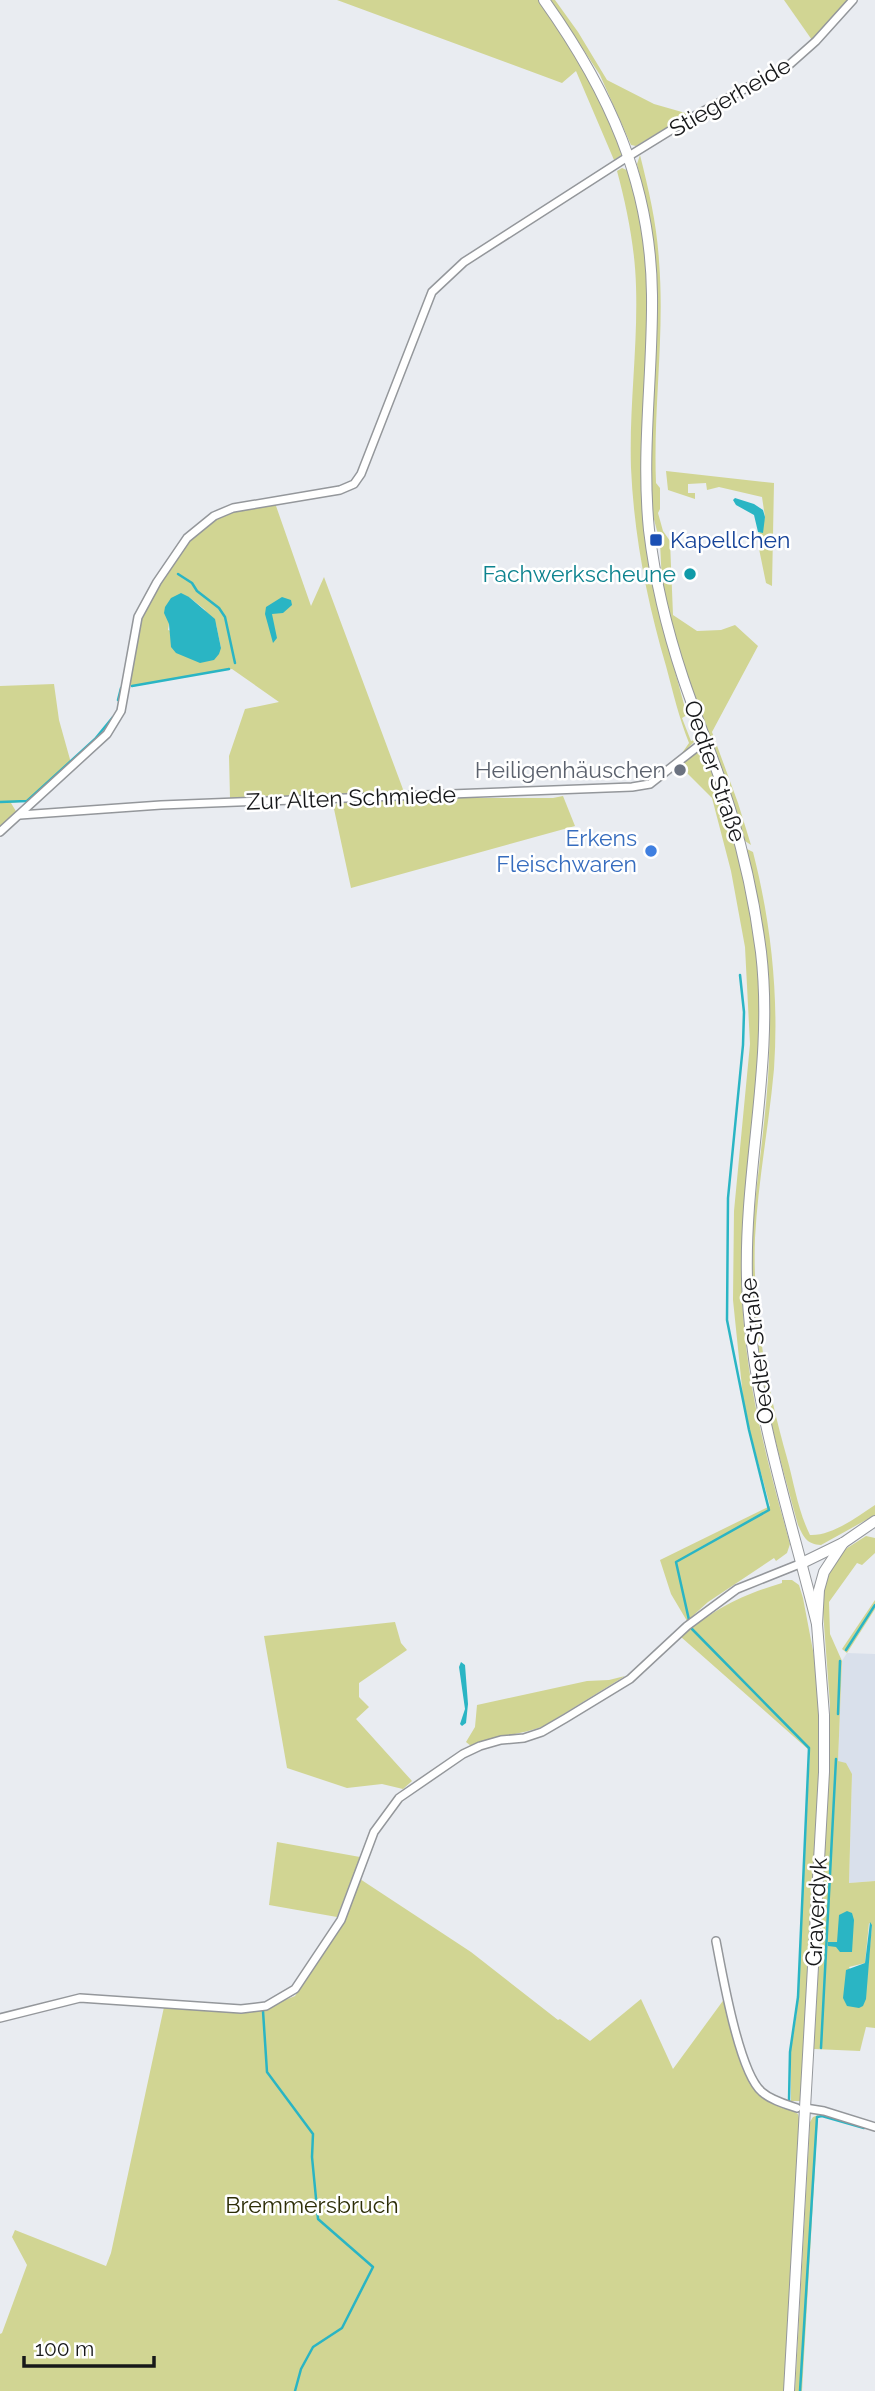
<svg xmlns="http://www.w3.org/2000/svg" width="875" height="2391" font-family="Raleway,sans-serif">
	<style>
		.built { fill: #d9e0eb }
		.green { fill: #d1d593; fill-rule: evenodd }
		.water { fill: #2ab5c4 }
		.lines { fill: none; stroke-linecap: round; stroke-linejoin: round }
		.stream { stroke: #2ab5c4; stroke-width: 2.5 }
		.street-casing { stroke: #94979b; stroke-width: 10 }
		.secondary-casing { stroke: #94979b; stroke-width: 12 }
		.street { stroke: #fff; stroke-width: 7 }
		.secondary { stroke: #fff; stroke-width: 10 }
		.transit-dot { fill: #1a4fb4; stroke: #fff; stroke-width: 2.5 }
		.culture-dot { fill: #0f9aa8; stroke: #fff; stroke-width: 2.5 }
		.worship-dot { fill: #6b7280; stroke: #fff; stroke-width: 2.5 }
		.shop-dot { fill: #3f7fe0; stroke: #fff; stroke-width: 2.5 }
		.labels { text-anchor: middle; stroke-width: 5; stroke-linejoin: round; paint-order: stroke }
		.street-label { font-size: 23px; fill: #17181a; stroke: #fff }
		.transit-label { font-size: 23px; fill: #164399; stroke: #fff; text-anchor: start }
		.culture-label { font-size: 23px; fill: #0d838f; stroke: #fff; text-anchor: end }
		.worship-label { font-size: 23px; fill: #5b616d; stroke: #fff; text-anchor: end }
		.shop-label { font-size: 23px; fill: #366cbe; stroke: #fff; text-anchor: end }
		.park-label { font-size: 23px; fill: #2d2e07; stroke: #fff }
	</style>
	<rect width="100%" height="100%" fill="#e9ecf1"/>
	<path class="built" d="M847,1653L875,1654V1881L849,1883L852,1774L838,1761L842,1661Z"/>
	<g class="green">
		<path d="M337,0H539L589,72L603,100L623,154L614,160L576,71L562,83Z"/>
		<path d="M551,0H555L578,32L607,80L654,104L689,114L636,146L631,145L600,75Z"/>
		<path d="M784,0H849L812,40Z"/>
		<path d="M640,155C649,191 657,225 659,261C665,335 653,409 656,483L660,488V509L658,513L663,531L670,541L673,615L697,631L721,630L735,625L758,646L712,732L738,803L751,845L745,841L688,678L670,617L662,584L660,542L652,512L651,485L656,279L650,219L637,164Z"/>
		<path d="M622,168L629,171C637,202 644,233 646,265C652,344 638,422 642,501C646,575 668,644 687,715L682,718L691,741L697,739L680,756L689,743C679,718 673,692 666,666C647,601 634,536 631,468C629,407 638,347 636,286C635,248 627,208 617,171Z"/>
		<path d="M666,471L774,483L772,586L766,583L758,544V532L759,534L765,517L762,497L719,487L707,490L706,483L688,484V493H695V499L668,490Z"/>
		<path d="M275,503L311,606L324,577L404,792L230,798L229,756L245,709L279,702L232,669L129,686C133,664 134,637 142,616C152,587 190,533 217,519C235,509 255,507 275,503ZM189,597L204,609L216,624L221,648L168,630L169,624Z"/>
		<path d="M54,684L59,720L71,763L27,801L11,803L17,813L0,828V686Z"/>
		<path d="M696,751L706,753C736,829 760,919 761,1000C761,1026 759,1053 758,1079C754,1150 740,1219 742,1290C744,1377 767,1461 790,1544L787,1553L776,1561L774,1558L708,1602L687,1621L671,1594L660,1560L770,1506L751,1436L743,1397L733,1300L734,1211L750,1044L745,947L731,871L712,798L685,771L682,763Z"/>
		<path d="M563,796L575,826L351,888L334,809L338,801L404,798H553Z"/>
		<path d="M747,849L753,852C771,922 779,996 774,1069C769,1125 758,1181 755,1238C752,1312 767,1387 787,1458C794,1483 798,1511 810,1535C832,1536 857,1517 875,1505V1515L821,1545C807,1544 804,1538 798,1525C778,1452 757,1378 752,1302C747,1220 766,1141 769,1059C772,987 762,919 747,849Z"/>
		<path d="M866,1536L875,1538V1553L862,1565L857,1563L829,1602L830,1634L842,1661L838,1761L846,1763L852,1774L849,1883L875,1881V2028L866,2027L860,2051L814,2049L830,1753V1705L822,1598L827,1572L844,1550ZM869,1923L872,1925L865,1999L849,1967L865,1963Z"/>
		<path d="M782,1580H792L799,1585L803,1598L814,1656L818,1698L819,1778L802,2101H791V2050L797,2011L810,1751L681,1637C714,1609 741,1595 782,1583Z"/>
		<path d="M875,1600V1609L847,1653L842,1649Z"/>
		<path d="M395,1622L401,1643L407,1650L359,1683V1697L369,1707L356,1719L412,1781L403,1789L382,1784L347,1788L287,1768L264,1636Z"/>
		<path d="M625,1676L544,1726C520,1735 494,1736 471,1746L466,1742L475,1727L477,1705L587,1681L609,1680Z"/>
		<path d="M277,1842L360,1857L337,1917L269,1905Z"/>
		<path d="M360,1879L471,1952L558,2020L560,2019L590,2041L641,1999L673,2069L725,1998C731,2025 739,2077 760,2096C766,2102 777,2105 785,2109L791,2104L793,2111L798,2114L800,2122L785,2391H0V2334L2,2333L27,2265L12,2237L15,2230L106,2266L111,2253L164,2007L240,2013L263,2009L295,1996L345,1920Z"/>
		<path d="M818,2115L802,2391H795L810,2122L813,2117Z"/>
	</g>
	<g class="water">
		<path d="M735,498L754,504L763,510L765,517L763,533L758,532L754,515L736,505L733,500Z"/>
		<path d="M181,593L189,597L215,619L221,648L219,654L214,660L200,663L176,653L171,647L169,624L164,613L165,607L171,598Z"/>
		<path d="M282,597L291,600L292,605L283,613L272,614L277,638L273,643L265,614L266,607Z"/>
		<path d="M461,1662L465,1665L468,1704L466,1723L462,1726L460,1724L465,1709L459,1667Z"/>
		<path d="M847,1911L852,1913L854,1920L852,1952H840L836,1947L828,1946V1942H837L839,1915Z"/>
		<path d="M870,1922L872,1925L866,1999L863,2006L859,2008L847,2006L843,1998L846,1970L865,1963Z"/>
	</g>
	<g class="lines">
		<g class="stream">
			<path d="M178,574L192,583L197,591L219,608L225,617L235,663"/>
			<path d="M132,686L229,669"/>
			<path d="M118,700L121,688"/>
			<path d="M0,802L27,801L95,739L113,717"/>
			<path d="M689,1620L676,1562L769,1510L749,1430L727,1320L728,1198L743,1045L744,1012L740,975"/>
			<path d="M692,1629L809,1748L798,1997L790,2052L789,2101"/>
			<path d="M846,1650L875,1605"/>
			<path d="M838,1714L840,1661"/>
			<path d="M263,2011L267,2072L313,2134L312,2157L318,2219L373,2267L342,2328L313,2347L301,2369L295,2391"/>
			<path d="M821,2048L836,1759"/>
			<path d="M800,2391L817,2117L822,2116L864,2128"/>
		</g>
		<g class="street-casing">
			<g id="street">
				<path d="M20,815L161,805L632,787L650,784L706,740"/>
				<path d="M0,832L107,734L121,711L138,617L157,582L187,538L214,516L233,508L340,490L354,484L361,474L432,292L464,262L629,156L689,119L789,65L816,41L853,0"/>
				<path d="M716,1941C722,1972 739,2073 762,2092C771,2100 785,2104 797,2108"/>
				<path d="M0,2018L80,1998L241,2009L266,2006L295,1989L341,1920L374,1832L399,1798L463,1754L480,1746L501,1740L524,1738L542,1732L566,1718L630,1679L687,1626L737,1589L802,1563"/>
				<path d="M805,2108L824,2111L875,2127"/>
			</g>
		</g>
		<g class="secondary-casing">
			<g id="secondary">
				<path d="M544,0C608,90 651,182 652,295C653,373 641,451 649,530C655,581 667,630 683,678C698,723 717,766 731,812C745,858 755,905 761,952C774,1062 744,1169 747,1279C750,1398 789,1510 817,1624"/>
				<path d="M802,1563L843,1543L875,1521"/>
				<path d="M789,2391L824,1772V1715L817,1624L819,1590L824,1572L843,1543"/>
			</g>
		</g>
		<use href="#street" class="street"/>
		<use href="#secondary" class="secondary"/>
	</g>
	<rect class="transit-dot" x="649" y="533" width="14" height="14" rx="3.5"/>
	<circle class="culture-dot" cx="690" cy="574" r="7"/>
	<circle class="worship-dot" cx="680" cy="770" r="7"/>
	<circle class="shop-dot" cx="651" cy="851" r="7"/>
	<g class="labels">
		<g class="street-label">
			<text transform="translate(730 97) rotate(-30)" y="8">Stiegerheide</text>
			<text transform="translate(715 771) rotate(71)" y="8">Oedter Straße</text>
			<text transform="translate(351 798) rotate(-2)" y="8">Zur Alten Schmiede</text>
			<text transform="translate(757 1351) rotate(-97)" y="8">Oedter Straße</text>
			<text transform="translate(816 1912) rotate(-87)" y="8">Graverdyk</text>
		</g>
		<g class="transit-label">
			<text x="670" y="548">Kapellchen</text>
		</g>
		<g class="culture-label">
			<text x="676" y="582">Fachwerkscheune</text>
		</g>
		<g class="worship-label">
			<text x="666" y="778">Heiligenhäuschen</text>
		</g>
		<g class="shop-label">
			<text x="637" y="846">Erkens<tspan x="637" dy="26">Fleischwaren</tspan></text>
		</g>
		<g class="park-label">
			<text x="312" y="2213">Bremmersbruch</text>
		</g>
	</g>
	<path d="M24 2356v10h130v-10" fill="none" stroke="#17181a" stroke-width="3.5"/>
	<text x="35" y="2356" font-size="21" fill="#17181a" stroke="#ffffff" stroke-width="5" paint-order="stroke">100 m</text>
</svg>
